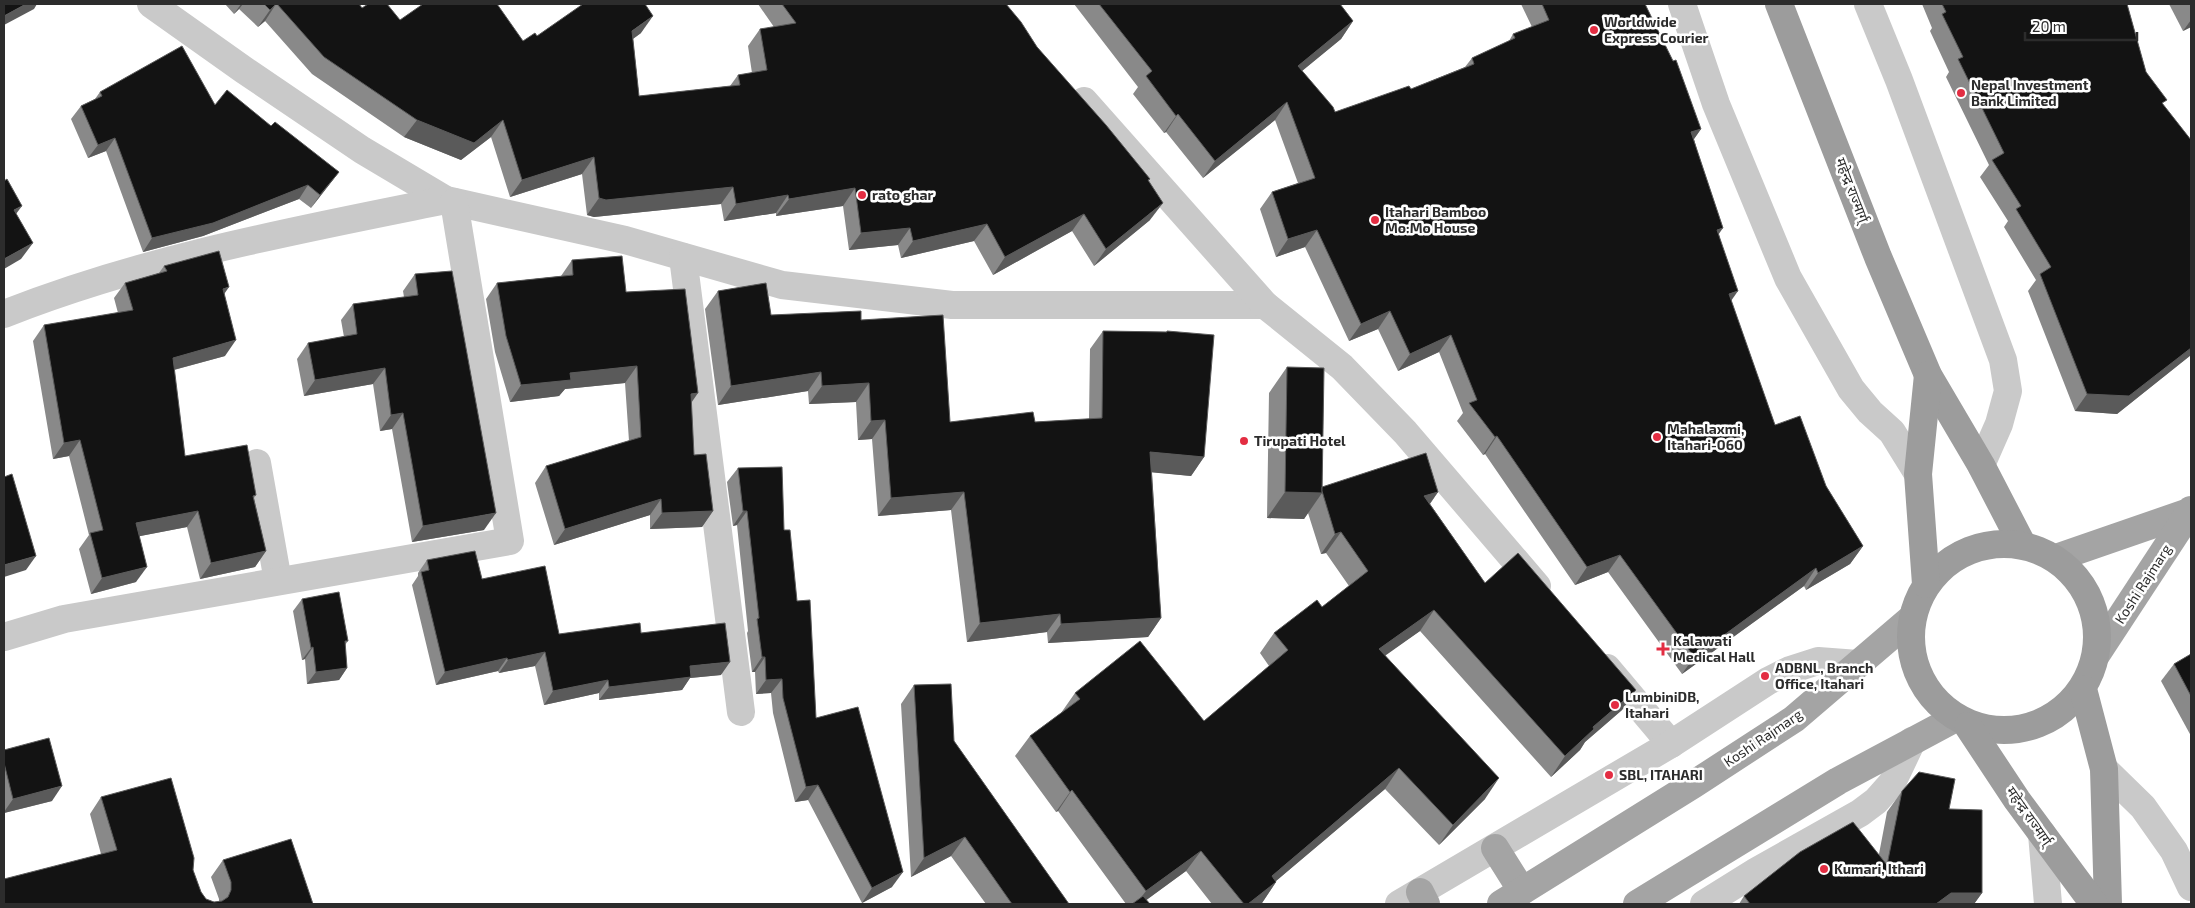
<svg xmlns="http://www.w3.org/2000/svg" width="2195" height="908" font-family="'Exo 2','Noto Sans Devanagari',sans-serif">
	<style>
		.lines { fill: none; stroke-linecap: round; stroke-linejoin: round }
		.minor { stroke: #c9c9c9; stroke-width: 28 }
		.primary { stroke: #a4a4a4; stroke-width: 28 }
		.trunk { stroke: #9c9c9c; stroke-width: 28 }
		.wall { fill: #898989 }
		.shaded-wall { fill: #5a5a5a }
		.building { fill: #131313; stroke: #5a5a5a }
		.poi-dot { fill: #e32d42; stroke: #fff; stroke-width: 2 }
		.labels { text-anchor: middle; stroke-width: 5; stroke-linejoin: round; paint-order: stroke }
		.poi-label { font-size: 14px; font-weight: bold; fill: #2c2c2c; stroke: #fff; text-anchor: start }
		.street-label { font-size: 14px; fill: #2c2c2c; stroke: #fff }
	</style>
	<rect width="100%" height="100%" fill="#fff"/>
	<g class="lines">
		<g class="minor">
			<path d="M151,4L244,70L362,150L446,200L625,240L782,285L952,305H1265"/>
			<path d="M1682,4L1716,104L1788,278L1851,389L1870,412L1892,432L1918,474"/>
			<path d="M1868,4L1899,80L2003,360L2008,391L1999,424L1981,465"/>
			<path d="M1084,101L1265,305L1342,367L1405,432L1537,586"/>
			<path d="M683,257L741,712"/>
			<path d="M4,314C146,258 297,230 446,200"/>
			<path d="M257,463L278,581"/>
			<path d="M4,637L64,619L510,541L454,202"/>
			<path d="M1607,668L1671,744"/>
			<path d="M2104,769L2143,807L2174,851L2191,887"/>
			<path d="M2042,834L2048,904"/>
			<path d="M1399,904L1671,744L1768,681L1790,670L1818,661L1858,664"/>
			<path d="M1704,904L1757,871L1860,813L1876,801L1892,783L1912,741"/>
		</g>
		<g class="primary">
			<path d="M2056,558L2189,512"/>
			<path d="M2096,655L2191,510"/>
			<path d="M1495,848L1522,891"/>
			<path d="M1420,892L1426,904"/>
			<path d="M1501,904L1694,784L1794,719L1912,618"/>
			<path d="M1637,904L1838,781L1954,719"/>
		</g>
		<g class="trunk">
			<path d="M1779,4L1878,257L1928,375L1981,465L2022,544"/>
			<circle cx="2004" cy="637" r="93"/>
			<path d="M1926,584L1918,474L1928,375"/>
			<path d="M2083,689L2104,769L2108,904"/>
			<path d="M1968,726L2017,800L2094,904"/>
		</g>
	</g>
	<g class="wall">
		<path d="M225,4H359L362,8L400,20L523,41L537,36L641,33L633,39L639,96L730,86L738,75L752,73L748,46L760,29L774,27L758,4H1006L1037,47L1150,179L1148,181L1150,220L1094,266L1072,231L993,275L974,241L901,258L898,245L849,250L843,206L776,216V213L724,221L721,204L594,217L587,215L582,174L510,197L491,137L461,160L404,137L312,74L265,21L258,27L239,9L234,14Z"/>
		<path d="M1074,4H1340L1353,21L1341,39L1302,71L1335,112L1411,89L1465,67L1472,58L1509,41L1513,34L1532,27L1521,4H1645L1701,129L1694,139L1719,234L1731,301L1775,425L1826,486L1863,546L1850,564L1806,590L1804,586L1682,674L1608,572L1575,585L1485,454L1483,455L1457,421L1463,413L1439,352L1398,371L1378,329L1349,341L1305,247L1276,257L1260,209L1272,192L1298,183L1275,120L1203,178L1166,132L1164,133L1133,94L1138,87Z"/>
		<path d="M1922,4H2127L2146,72L2163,105L2191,140V355L2117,414L2075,411L2028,291L2036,280L2004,227L2008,221L1980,177L1989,165L1946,77L1949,72L1930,31L1932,28Z"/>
		<path d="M2169,4H2191V27L2183,31Z"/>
		<path d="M100,92L215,105L271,126L339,172L311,208L299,199L203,236L143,252L106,151L88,158L71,119L81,106L95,99Z"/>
		<path d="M572,260L626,292L691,403L694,455L713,511L702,527L650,529V515L554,545L535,483L546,466L629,441L625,383L565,389L559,396L510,402L495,352L486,299L497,283L561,276Z"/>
		<path d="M164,266L224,294L225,356L174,370L185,456L256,495L254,498L266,551L255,567L200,579L187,527L140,536L136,582L91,594L79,549L89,535L69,456L53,459L33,341L44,325L118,313L114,298L125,283L159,273Z"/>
		<path d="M415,274L484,530L412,542L392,429L380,431L373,384L304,396L297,359L308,343L344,337L341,320L353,304L404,297L403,291Z"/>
		<path d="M718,291L771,315L861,320L950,422H1035L1089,419L1090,349L1103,331L1166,332L1167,331L1204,457L1191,476L1152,472L1161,618L1148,637L1048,643L1047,632L967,642L951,510L878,516L872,439L858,440L856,402L809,404L808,391L718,405L705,309Z"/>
		<path d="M1287,367L1322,487L1438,492L1430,504L1485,583L1636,690L1622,710L1585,742L1580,750L1551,777L1420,631L1385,655L1485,799L1439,845L1385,789L1276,881V882L1262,903L1260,904H1212L1186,871L1146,900L1150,904H1126L1058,811L1056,812L1015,756L1030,736L1061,713L1075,693L1204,721L1269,666L1260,653L1274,633L1322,607L1349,586L1326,553L1321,554L1308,513L1304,519L1267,518L1269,393Z"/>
		<path d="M738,468L784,530L816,718L892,887L862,903L808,800L795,802L773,713L771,693L756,694L755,672H752L747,633L748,631L737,525L733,526L727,482Z"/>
		<path d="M427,560L482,579L559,634L641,633L721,675L690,678L682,690L599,700V693L544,705L535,666L499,673L498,671L436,685L412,585L418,576V573Z"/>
		<path d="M302,599L348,641L345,645L347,668L339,680L307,684L305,659L302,660L293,611Z"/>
		<path d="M2191,654V736L2161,681L2174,664Z"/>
		<path d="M914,685L954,741L1069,904H986L951,856L911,877L901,704Z"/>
		<path d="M4,750L52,801L4,813Z"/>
		<path d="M1902,791L1949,809L1982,893L1974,904H1739L1744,896L1879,854L1887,812Z"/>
		<path d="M101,797L193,870L201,892L206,899L214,902H219V899L211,877L223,860L313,904H4L101,854L90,814Z"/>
	</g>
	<g class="shaded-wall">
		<path d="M26,4H37L34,9L4,25V16Z"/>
		<path d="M241,4H243L239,9L234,14Z"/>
		<path d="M276,4L265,21L258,27L270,10Z"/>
		<path d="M653,16L641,33L620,48L632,31Z"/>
		<path d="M2191,20V27L2183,31Z"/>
		<path d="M1353,21L1341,39L1286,84L1298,66Z"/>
		<path d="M1287,102L1275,120L1203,178L1215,161Z"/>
		<path d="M1178,114L1166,132L1164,133L1176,116Z"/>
		<path d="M417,120H503L491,137L461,160L404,137Z"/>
		<path d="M1701,129L1689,146L1691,132Z"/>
		<path d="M115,138L106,151L88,158L98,145Z"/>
		<path d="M594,157L582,174L510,197L522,180Z"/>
		<path d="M339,172L329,185L311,208L320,195Z"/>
		<path d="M308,185L299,199L203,236L143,252L152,238Z"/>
		<path d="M733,187L721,204L594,217L587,215L599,198Z"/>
		<path d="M855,188L843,206L776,216L789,199Z"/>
		<path d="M788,195L776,213L724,221L736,204Z"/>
		<path d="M1163,203L1150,220L1094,266L1106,249Z"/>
		<path d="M22,206L10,222L14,210Z"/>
		<path d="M1084,214L1072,231L993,275L1005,257Z"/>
		<path d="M987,224L974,241L901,258L913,241Z"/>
		<path d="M910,228L898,245L849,250L861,233Z"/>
		<path d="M1723,228L1711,245L1717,230Z"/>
		<path d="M1317,230L1305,247L1276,257L1288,239Z"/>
		<path d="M33,243L21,259L4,269V259Z"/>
		<path d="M229,287L218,303L223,289Z"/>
		<path d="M1738,291L1726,308L1729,294Z"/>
		<path d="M1390,311L1378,329L1349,341L1361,324Z"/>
		<path d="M1451,335L1439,352L1398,371L1410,354Z"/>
		<path d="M236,340L225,356L162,373L173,358Z"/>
		<path d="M2191,348V355L2117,414L2075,411L2087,394Z"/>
		<path d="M637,366L625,383L565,389L559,396L510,402L521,385L570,373Z"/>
		<path d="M385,368L373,384L304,396L315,380Z"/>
		<path d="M821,372L808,391L718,405L731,386Z"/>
		<path d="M869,383L856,402L809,404L822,386Z"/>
		<path d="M698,393L687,409L691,394Z"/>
		<path d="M403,413L392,429L380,431L391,415Z"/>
		<path d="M885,420L872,439L858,440L871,421Z"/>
		<path d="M1497,436L1485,454L1483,455L1495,437Z"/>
		<path d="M80,440L69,456L53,459L64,443Z"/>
		<path d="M1150,452L1204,457L1191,476L1137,471Z"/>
		<path d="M964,492L951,510L878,516L891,498Z"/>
		<path d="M1285,492L1322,493L1304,519L1267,518Z"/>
		<path d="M1438,492L1424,512V496Z"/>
		<path d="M661,499L650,515L554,545L565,529Z"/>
		<path d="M198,511L187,527L125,539L136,523Z"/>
		<path d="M713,511L702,527L650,529L662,513Z"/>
		<path d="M743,511H747L737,525L733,526Z"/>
		<path d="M496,513L484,530L412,542L423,526Z"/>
		<path d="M1341,532L1326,553L1321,554L1335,534Z"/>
		<path d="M1863,546L1850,564L1806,590L1818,573Z"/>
		<path d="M266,551L255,567L200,579L211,563Z"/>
		<path d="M1620,555L1608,572L1575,585L1587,567Z"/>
		<path d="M36,556L26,570L4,577V565Z"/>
		<path d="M147,567L136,582L91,594L102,578Z"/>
		<path d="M1816,568L1804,586L1682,674L1694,657Z"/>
		<path d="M1434,610L1420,631L1365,670L1379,649Z"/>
		<path d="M1060,614L1047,632L967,642L980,623Z"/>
		<path d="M1161,618L1148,637L1048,643L1061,624Z"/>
		<path d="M313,647L305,659L302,660L311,648Z"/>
		<path d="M545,652L535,666L499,673L508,660Z"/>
		<path d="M762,657H765L755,672H752Z"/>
		<path d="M507,658L498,671L436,685L445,672Z"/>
		<path d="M730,662L721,675L690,678L682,690L599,700L609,687L690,666Z"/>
		<path d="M347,668L339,680L307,684L316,672Z"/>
		<path d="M782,679L771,693L756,694L766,680Z"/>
		<path d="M608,680L599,693L544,705L553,691Z"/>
		<path d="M1636,690L1622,710L1585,742L1580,750L1551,777L1565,756L1593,727Z"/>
		<path d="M1399,768L1385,789L1257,897L1272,876Z"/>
		<path d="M1499,778L1485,799L1439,845L1453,825Z"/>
		<path d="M818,785L808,800L795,802L806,787Z"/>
		<path d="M62,786L52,801L4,813V812L13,799Z"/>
		<path d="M1072,790L1058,811L1056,812L1070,792Z"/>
		<path d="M965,837L951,856L911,877L924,858Z"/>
		<path d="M1201,851L1186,871L1141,904H1136L1146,891Z"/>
		<path d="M903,872L892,887L862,903L872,888Z"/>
		<path d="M1276,882L1262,903L1260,904H1248Z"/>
		<path d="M1951,893H1982L1974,904H1936Z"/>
	</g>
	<g class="building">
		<path d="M4,4H26L4,16Z"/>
		<path d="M264,4H276L270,10Z"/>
		<path d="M277,4H359L362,8L368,4H387L400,20L423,4H497L523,41L535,33L537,36L583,4H645L653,16L632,31L639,96L740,85L738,75L767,70L760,29L796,23L782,4H1006L1021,22L1037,47L1106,125L1150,179L1148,180L1163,203L1106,249L1084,214L1005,257L987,224L913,241L910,228L861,233L855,188L789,199L788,195L736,204L733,187L606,200L599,198L594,157L522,180L503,120L474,143L417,120L324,57Z"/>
		<path d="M1099,4H1340L1353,21L1298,66L1333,107L1335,112L1409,86L1411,89L1474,64L1472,58L1515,38L1513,34L1549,20L1542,4H1645L1673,61L1676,60L1701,129L1691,132L1723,228L1717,230L1738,291L1729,294L1775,425L1800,416L1826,486L1863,546L1818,573L1816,568L1694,657L1620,555L1587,567L1497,436L1495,437L1469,403L1477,400L1451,335L1410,354L1390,311L1361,324L1317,230L1288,239L1272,192L1315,178L1287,102L1215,161L1178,114L1176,116L1146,76L1152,71Z"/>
		<path d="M1942,4H2127L2146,72L2167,100L2162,103L2191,140V348L2129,396L2087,394L2040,274L2051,267L2016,209L2021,206L1992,160L2004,153L1958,59L1963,57L1942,14L1946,12Z"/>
		<path d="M182,46L215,105L227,90L271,126L275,122L339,172L320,195L308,185L213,223L152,238L115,138L98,145L81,106L102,96L100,92Z"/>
		<path d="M7,179L22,206L14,210L33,243L4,259V181Z"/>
		<path d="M219,251L229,287L223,289L236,340L173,358L185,456L247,445L256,495L253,496L266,551L211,563L198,511L136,523L147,567L102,578L90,533L103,530L80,440L64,443L44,325L133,310L125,283L167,271L164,266Z"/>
		<path d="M622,256L626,292L685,289L698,393L691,394L694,455L706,454L713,511L662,513L661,499L565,529L546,466L641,437L637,366L570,373L571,380L521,385L506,336L497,283L573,275L572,260Z"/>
		<path d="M452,271L496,513L423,526L403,413L391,415L385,368L315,380L308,343L357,334L353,304L418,295L415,274Z"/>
		<path d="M766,283L771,315L861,311V320L943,315L950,422L1033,412L1035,422L1102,418L1103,331L1167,332V331L1214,335L1204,457L1150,452L1161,618L1061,624L1060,614L980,623L964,492L891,498L885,420L871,421L869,383L822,386L821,372L731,386L718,291Z"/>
		<path d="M1287,367L1324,368L1322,493L1285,492Z"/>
		<path d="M1426,453L1438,492L1424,496L1485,583L1518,553L1636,690L1593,727L1594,729L1565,756L1434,610L1379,649L1499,778L1453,825L1399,768L1272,876L1276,882L1248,904H1244L1201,851L1146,891L1072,790L1070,792L1030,736L1080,699L1075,693L1140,641L1204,721L1288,650L1274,633L1317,600L1322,607L1368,571L1341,532L1335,534L1322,491V487Z"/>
		<path d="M782,467L784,530H790L797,601L810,600L816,718L858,707L903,872L872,888L818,785L806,787L783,698L782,679L766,680L765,657H762L757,619L759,618L747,511H743L738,468Z"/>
		<path d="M12,474L36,556L4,565V477Z"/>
		<path d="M475,551L482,579L545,566L559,634L640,623L641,633L725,623L730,662L690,666L691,677L609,687L608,680L553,691L545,652L508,660L507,658L445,672L421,572L429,570L427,560Z"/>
		<path d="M339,592L348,641H345L347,668L316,672L313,647L311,648L302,599Z"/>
		<path d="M2191,654V696L2174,664Z"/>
		<path d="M951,684L954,741L1069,904H1012L965,837L924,858L914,685Z"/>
		<path d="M49,738L62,786L13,799L4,763V750Z"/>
		<path d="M1919,772L1955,779L1949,809L1982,810V893H1951L1936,904H1750L1744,896L1800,852L1853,822L1887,865L1902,791Z"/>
		<path d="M171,778L194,858L193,870L201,892L206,899L214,902L222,901L228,897L231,890V882L223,860L291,839L313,904H4V879L117,850L101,797Z"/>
		<path d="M1143,896L1150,904H1132Z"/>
	</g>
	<g class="poi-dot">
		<circle cx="1594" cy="30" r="5"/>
		<circle cx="1961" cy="93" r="5"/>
		<circle cx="862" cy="195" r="5"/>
		<circle cx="1375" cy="220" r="5"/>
		<circle cx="1657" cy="437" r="5"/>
		<circle cx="1244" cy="441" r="5"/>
		<path d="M1660.5 641.5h5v5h5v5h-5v5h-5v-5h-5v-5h5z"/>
		<circle cx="1765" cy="676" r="5"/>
		<circle cx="1615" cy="705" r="5"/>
		<circle cx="1609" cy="775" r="5"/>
		<circle cx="1824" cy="869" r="5"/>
	</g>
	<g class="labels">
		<g class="poi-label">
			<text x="1604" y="27">Worldwide<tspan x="1604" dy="16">Express Courier</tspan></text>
			<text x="1971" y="90">Nepal Investment<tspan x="1971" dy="16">Bank Limited</tspan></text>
			<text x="872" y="200">rato ghar</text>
			<text x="1385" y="217">Itahari Bamboo<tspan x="1385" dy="16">Mo:Mo House</tspan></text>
			<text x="1667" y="434">Mahalaxmi,<tspan x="1667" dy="16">Itahari-060</tspan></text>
			<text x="1254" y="446">Tirupati Hotel</text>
			<text x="1673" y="646">Kalawati<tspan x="1673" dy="16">Medical Hall</tspan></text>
			<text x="1775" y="673">ADBNL, Branch<tspan x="1775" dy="16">Office, Itahari</tspan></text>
			<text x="1625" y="702">LumbiniDB,<tspan x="1625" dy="16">Itahari</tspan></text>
			<text x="1619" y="780">SBL, ITAHARI</text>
			<text x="1834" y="874">Kumari, Ithari</text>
		</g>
		<g class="street-label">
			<text transform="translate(1852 190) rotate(69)" y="5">महेन्द्र राज्मार्ग्</text>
			<text transform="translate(2143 584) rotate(-57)" y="5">Koshi Rajmarg</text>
			<text transform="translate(1763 738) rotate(-34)" y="5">Koshi Rajmarg</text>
			<text transform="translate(2029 816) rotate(55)" y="5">महेन्द्र राज्मार्ग्</text>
		</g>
	</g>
	<rect width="2195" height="908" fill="none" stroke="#2c2c2c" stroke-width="10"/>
	<path d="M2025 32v8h112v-8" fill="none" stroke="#2c2c2c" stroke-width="2.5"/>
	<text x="2032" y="32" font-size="15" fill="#2c2c2c" stroke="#ffffff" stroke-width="4" paint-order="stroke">20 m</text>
</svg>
